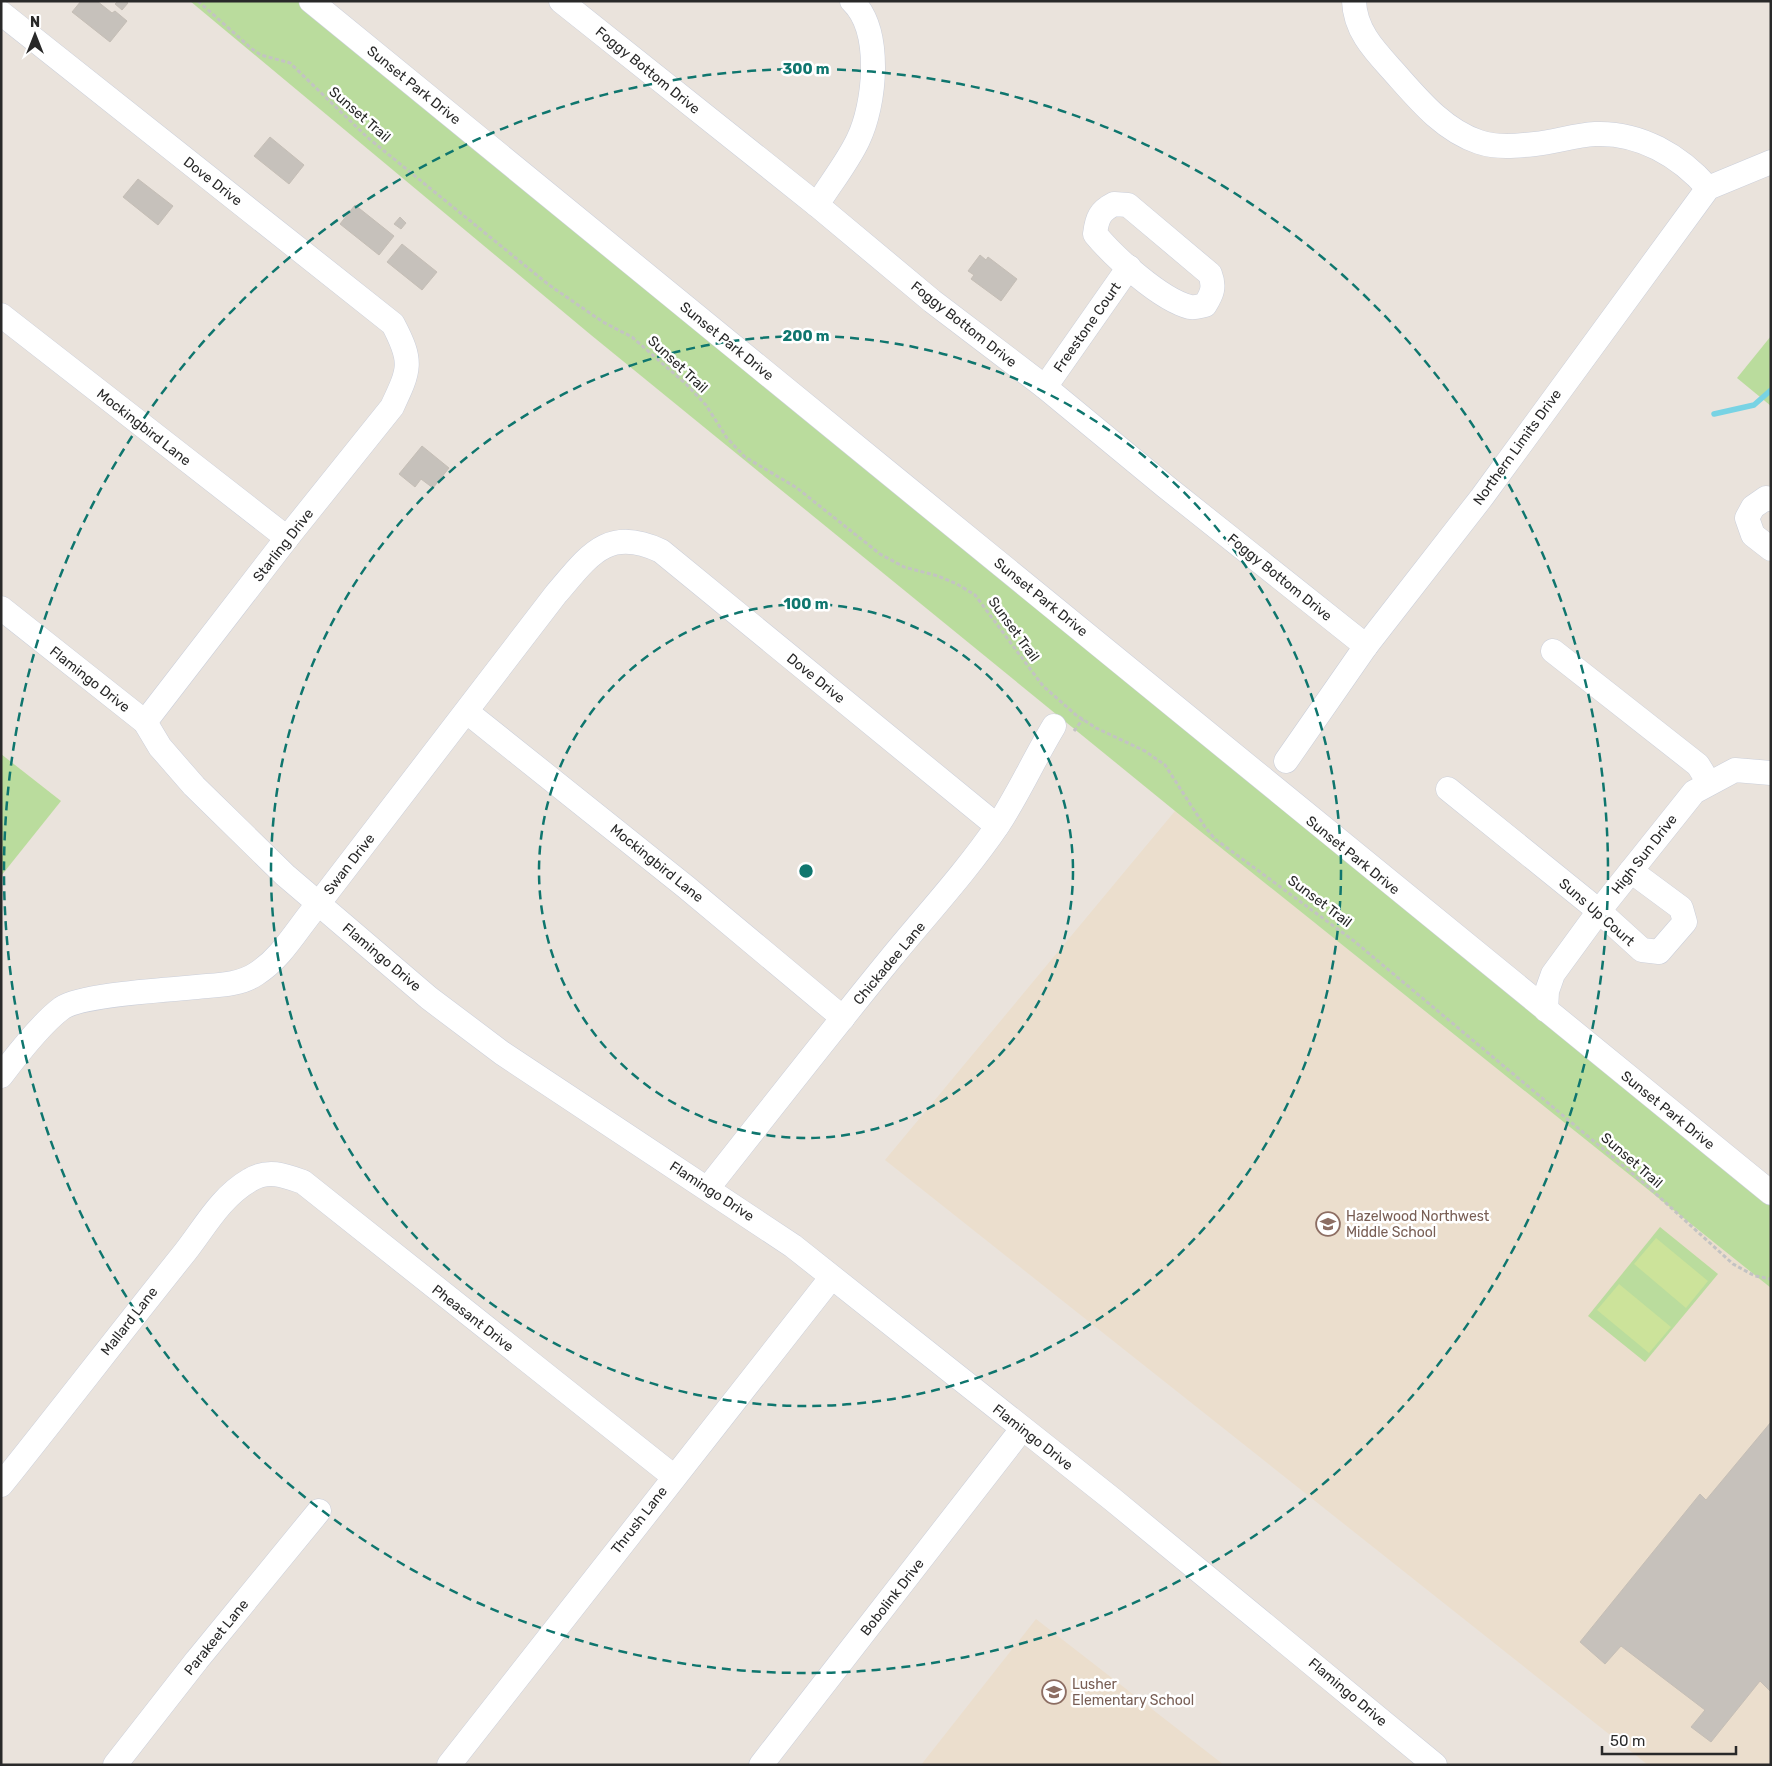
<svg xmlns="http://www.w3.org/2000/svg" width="1772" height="1766" font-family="Rubik,sans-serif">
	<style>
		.education { fill: #ebdecd }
		.green { fill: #badc9d }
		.pitch { fill: #cce39a }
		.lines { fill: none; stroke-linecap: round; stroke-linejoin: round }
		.stream { stroke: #78d3e4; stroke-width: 5.5 }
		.building { fill: #c6c1bb; stroke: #c5beb6 }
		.minor-casing { stroke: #cbcfda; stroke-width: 25 }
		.path { stroke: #c3c3c3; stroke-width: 3; stroke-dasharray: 4 2.5; stroke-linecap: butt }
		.minor { stroke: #fff; stroke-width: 24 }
		.ring { fill: none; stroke: #0f766e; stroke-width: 2.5; stroke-dasharray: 9 6 }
		.labels { text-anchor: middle; stroke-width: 5; stroke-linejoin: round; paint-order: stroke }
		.street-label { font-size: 14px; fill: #292929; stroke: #fff }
		.education-label { font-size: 14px; fill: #785e54; stroke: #fff; text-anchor: start }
		.centre { fill: #0f766e; stroke: #fff; stroke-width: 2.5 }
		.ring-label { font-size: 15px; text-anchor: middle; font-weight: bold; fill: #0f766e; stroke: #fff; stroke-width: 5; stroke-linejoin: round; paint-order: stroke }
	</style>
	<rect width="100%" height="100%" fill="#eae3dc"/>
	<g class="education">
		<path d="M1175,811L1771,1288V1765H1648L885,1160Z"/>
		<path d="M1036,1619L1224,1765H921Z"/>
	</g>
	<g class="green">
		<path d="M190,1H300L1771,1204V1288L1175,811L591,335Z"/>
		<path d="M1771,336V406L1737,378Z"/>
		<path d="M1,754L61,801L1,876Z"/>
		<path d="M1660,1227L1718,1274L1645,1362L1588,1316Z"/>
	</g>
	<g class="pitch">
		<path d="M1656,1238L1708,1281L1686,1308L1634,1264Z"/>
		<path d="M1619,1284L1671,1327L1649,1353L1597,1310Z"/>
	</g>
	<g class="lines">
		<path class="stream" d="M1714,414L1754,405L1771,390"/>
	</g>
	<g class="building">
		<path d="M81,1H97L112,13L115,11L127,21L110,42L72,12Z"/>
		<path d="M118,1H126L128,3L122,10L115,4Z"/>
		<path d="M270,137L304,165L289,184L254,156Z"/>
		<path d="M138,179L173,206L158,225L123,197Z"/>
		<path d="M355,205L394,236L379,255L340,224Z"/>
		<path d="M400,217L406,223L401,229L394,224Z"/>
		<path d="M402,244L437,272L422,290L387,262Z"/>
		<path d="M980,255L986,260L988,257L1017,279L1001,301L971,279L974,275L968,271Z"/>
		<path d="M422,446L449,468L433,488L421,479L415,487L399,474Z"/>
		<path d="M1771,1422V1692L1760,1681L1711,1742L1691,1727L1705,1710L1621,1646L1605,1664L1580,1642L1700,1494L1706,1500Z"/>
	</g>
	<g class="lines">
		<g class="minor-casing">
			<g id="minor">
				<path d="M311,1C798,398 1283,797 1771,1193"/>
				<path d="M561,1L817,205L932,301L1045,387L1165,486L1366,646"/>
				<path d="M1354,1C1355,31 1375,51 1394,72C1418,99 1443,130 1479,142C1497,148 1516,146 1535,144C1555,142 1575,135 1595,134C1640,132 1680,156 1708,188"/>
				<path d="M1,13L393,324C413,362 410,369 392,407L287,538L145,722"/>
				<path d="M1114,204L1128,205L1210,274C1215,287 1212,294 1205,305C1200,306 1195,308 1190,307C1161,300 1114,257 1095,234C1097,218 1100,211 1114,204Z"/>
				<path d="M817,205C830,184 847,163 858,140C875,105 883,31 852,1"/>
				<path d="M1,315L287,538"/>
				<path d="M1045,387L1129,267"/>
				<path d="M1771,499L1766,498L1753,507L1747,518L1753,535L1771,549"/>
				<path d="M1,608L145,722L160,747L194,786L285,875L429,998L502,1053L793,1246L1112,1499L1435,1765"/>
				<path d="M1553,651L1698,765L1709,783"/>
				<path d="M467,712L686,887L843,1018"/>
				<path d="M1286,761L1366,646L1482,497L1708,188L1771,162"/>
				<path d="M1448,789L1599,911L1642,950L1659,952L1685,922L1681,908L1631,871"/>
				<path d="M1546,1010L1547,991L1553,974L1599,911L1694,792L1735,770L1771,773"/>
				<path d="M1,1076C16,1056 43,1022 62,1008C83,994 169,990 197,987C216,985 240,985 256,974C283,957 298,927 319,903L556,594C588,557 607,525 661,551L997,826"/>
				<path d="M708,1188C769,1111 829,1034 891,958C927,914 966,872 998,825C1019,793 1034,759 1054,726"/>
				<path d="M1,1485C62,1409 121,1332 182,1256C204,1229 219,1198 250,1180C268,1169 284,1175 303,1182L673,1476"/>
				<path d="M115,1765L197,1660L319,1511"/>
				<path d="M449,1765L831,1278"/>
				<path d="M761,1765L1022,1429"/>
			</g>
		</g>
		<g class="path">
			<path d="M198,1L252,49L261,55L290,63L367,137L549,285L603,322L632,337L686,384L706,405L727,438L745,457L797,488L880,554L904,567L938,576L957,584L975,595L1043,686L1076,715L1096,728L1145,751L1165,765L1205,827L1215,839L1354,941L1645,1184L1733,1264L1755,1276L1771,1279"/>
			<path d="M1074,731L1083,719"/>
		</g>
		<use href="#minor" class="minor"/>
	</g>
	<g class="ring">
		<circle cx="806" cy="871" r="267"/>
		<circle cx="806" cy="871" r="535"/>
		<circle cx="806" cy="871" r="802"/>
	</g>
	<defs>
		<g id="school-ring" transform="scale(1.25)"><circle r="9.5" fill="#fff" stroke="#8d6e63" stroke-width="1.5"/><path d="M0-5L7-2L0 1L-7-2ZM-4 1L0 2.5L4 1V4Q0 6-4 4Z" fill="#8d6e63"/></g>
	</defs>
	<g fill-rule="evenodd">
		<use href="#school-ring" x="1328" y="1224"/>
		<use href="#school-ring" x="1054" y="1692"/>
	</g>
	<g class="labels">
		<g class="street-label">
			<text transform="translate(648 70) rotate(39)" y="5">Foggy Bottom Drive</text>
			<text transform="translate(414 85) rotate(39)" y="5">Sunset Park Drive</text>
			<text transform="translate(360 114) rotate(41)" y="5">Sunset Trail</text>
			<text transform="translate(213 181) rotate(38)" y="5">Dove Drive</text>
			<text transform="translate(964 324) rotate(38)" y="5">Foggy Bottom Drive</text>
			<text transform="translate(1087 327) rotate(-55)" y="5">Freestone Court</text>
			<text transform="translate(727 341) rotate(39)" y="5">Sunset Park Drive</text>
			<text transform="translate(678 364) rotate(43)" y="5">Sunset Trail</text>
			<text transform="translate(144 427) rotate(38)" y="5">Mockingbird Lane</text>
			<text transform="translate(1517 447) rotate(-54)" y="5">Northern Limits Drive</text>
			<text transform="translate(283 545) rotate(-52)" y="5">Starling Drive</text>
			<text transform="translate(1280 577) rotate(39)" y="5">Foggy Bottom Drive</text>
			<text transform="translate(1041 597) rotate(39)" y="5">Sunset Park Drive</text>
			<text transform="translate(1014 629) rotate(54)" y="5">Sunset Trail</text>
			<text transform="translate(816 678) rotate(39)" y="5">Dove Drive</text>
			<text transform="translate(90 679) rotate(38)" y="5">Flamingo Drive</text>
			<text transform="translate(1644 854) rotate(-52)" y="5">High Sun Drive</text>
			<text transform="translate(1353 855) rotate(39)" y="5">Sunset Park Drive</text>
			<text transform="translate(657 863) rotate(39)" y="5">Mockingbird Lane</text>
			<text transform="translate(349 864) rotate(-52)" y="5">Swan Drive</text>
			<text transform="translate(1320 901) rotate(37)" y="5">Sunset Trail</text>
			<text transform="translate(1597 912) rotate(41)" y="5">Suns Up Court</text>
			<text transform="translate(382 957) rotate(40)" y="5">Flamingo Drive</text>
			<text transform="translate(889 963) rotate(-50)" y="5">Chickadee Lane</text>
			<text transform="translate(1668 1110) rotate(39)" y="5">Sunset Park Drive</text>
			<text transform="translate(1632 1160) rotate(41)" y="5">Sunset Trail</text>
			<text transform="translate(712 1191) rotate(33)" y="5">Flamingo Drive</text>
			<text transform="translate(473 1318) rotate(38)" y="5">Pheasant Drive</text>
			<text transform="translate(129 1321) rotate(-52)" y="5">Mallard Lane</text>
			<text transform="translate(1033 1437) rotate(38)" y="5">Flamingo Drive</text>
			<text transform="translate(639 1520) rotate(-52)" y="5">Thrush Lane</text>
			<text transform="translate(892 1597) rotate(-52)" y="5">Bobolink Drive</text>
			<text transform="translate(216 1637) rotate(-51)" y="5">Parakeet Lane</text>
			<text transform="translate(1348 1692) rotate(40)" y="5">Flamingo Drive</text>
		</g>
		<g class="education-label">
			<text x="1346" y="1221">Hazelwood Northwest<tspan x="1346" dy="16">Middle School</tspan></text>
			<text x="1072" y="1689">Lusher<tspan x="1072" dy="16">Elementary School</tspan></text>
		</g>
	</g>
	<circle cx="806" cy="871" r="8" class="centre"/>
	<g class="ring-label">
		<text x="806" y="74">300 m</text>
		<text x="806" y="341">200 m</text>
		<text x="806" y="609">100 m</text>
	</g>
	<rect width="1772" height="1766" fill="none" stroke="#292929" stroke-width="5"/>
	<g transform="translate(35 35)" stroke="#ffffff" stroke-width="4" paint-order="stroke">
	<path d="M0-4L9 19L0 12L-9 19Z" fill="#292929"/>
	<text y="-8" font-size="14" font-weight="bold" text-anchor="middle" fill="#292929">N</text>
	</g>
	<path d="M1602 1746v8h134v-8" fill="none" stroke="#292929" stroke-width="2.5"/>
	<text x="1610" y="1746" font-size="15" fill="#292929" stroke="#ffffff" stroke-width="4" paint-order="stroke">50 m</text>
</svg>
